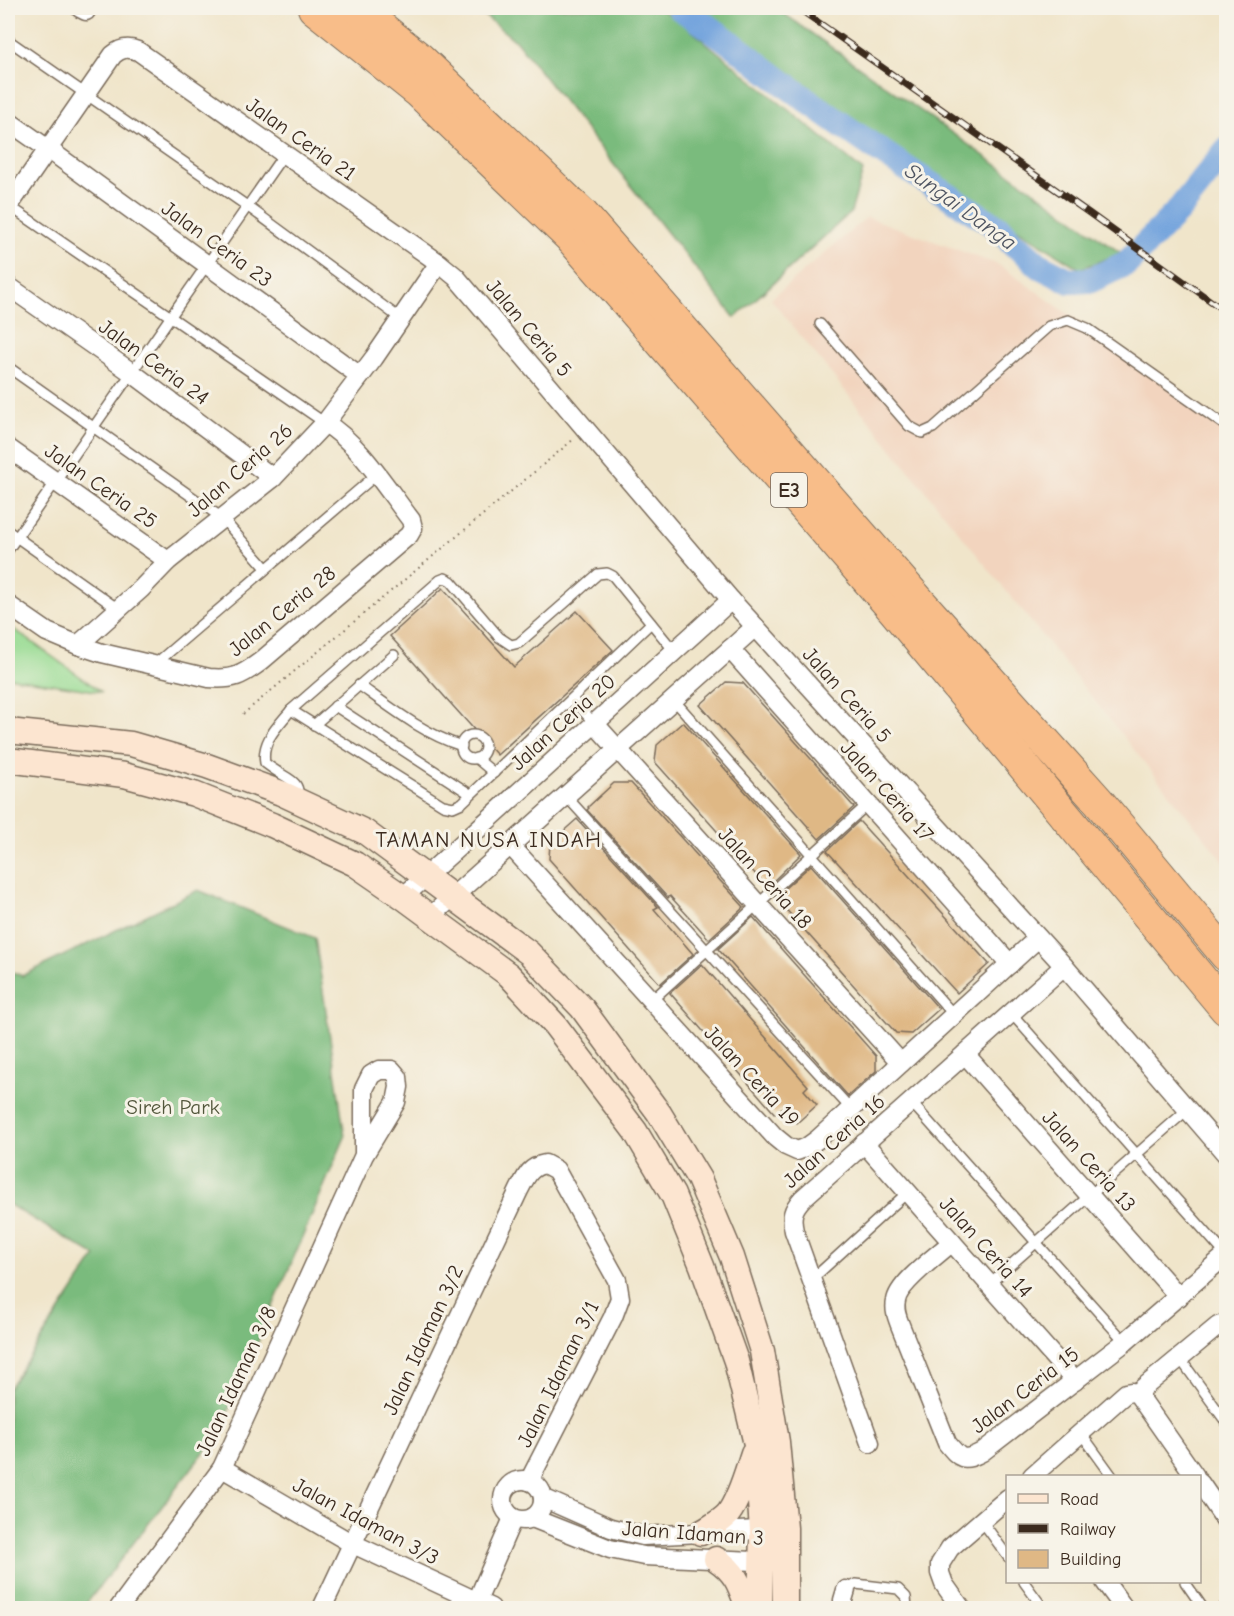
<svg xmlns="http://www.w3.org/2000/svg" width="1234" height="1616" font-family="'Comic Neue',sans-serif">
	<style>
		.built { fill: #f2d4be }
		.green { fill: #98db93; stroke: #6a8258; stroke-width: 1.5 }
		.forest { fill: #7abb7d; stroke: #5a724e; stroke-width: 1.5 }
		.lines { fill: none; stroke-linecap: round; stroke-linejoin: round }
		.river { stroke: #72a3dd; stroke-width: 26 }
		.building { fill: #dfb885 }
		.lane-casing { stroke: #7a6b5a; stroke-width: 12 }
		.street-casing { stroke: #7a6b5a; stroke-width: 21 }
		.secondary-casing { stroke: #7a6b5a; stroke-width: 27 }
		.highway-casing { stroke: #7a6b5a; stroke-width: 34 }
		.path { stroke: #7a6b5a; stroke-width: 2; stroke-dasharray: 1.5 4.5; stroke-linecap: butt }
		.lane { stroke: #fff; stroke-width: 9 }
		.street { stroke: #fff; stroke-width: 18 }
		.secondary { stroke: #fce5d0; stroke-width: 24 }
		.highway { stroke: #f8bd89; stroke-width: 32 }
		.rail-casing { stroke: #3b2a1e; stroke-width: 7 }
		.rail { stroke: #f7f3e8; stroke-width: 4.5; stroke-dasharray: 14; stroke-linecap: butt }
		.labels { text-anchor: middle; stroke-width: 6; stroke-linejoin: round; paint-order: stroke }
		.shield { fill: #f7f3e8; stroke: #73665b; stroke-width: 1.5 }
		.shield-label { font-size: 20px; font-weight: bold; fill: #3b2a1e }
		.street-label { font-size: 21px; fill: #3b2a1e; stroke: #f7f3e8 }
		.park-label { font-size: 21px; fill: #52563b; stroke: #f7f3e8 }
		.water-label { font-size: 22px; font-style: italic; fill: #4e5461; stroke: #f7f3e8 }
		.neighbourhood-label { font-size: 22px; letter-spacing: 1.5px; fill: #3b2a1e; stroke: #f7f3e8 }
	</style>
	<rect width="100%" height="100%" fill="#f7f3e8"/>
	<filter id="ink" filterUnits="userSpaceOnUse"><feTurbulence type="fractalNoise" baseFrequency=".0167" numOctaves="2"/><feDisplacementMap in="SourceGraphic" scale="12" xChannelSelector="R" yChannelSelector="G"/><feConvolveMatrix kernelMatrix="1 2 1 2 8 2 1 2 1" color-interpolation-filters="sRGB"/></filter>
	<filter id="wash" filterUnits="userSpaceOnUse"><feTurbulence type="fractalNoise" baseFrequency=".008" numOctaves="4" result="noise"/><feDisplacementMap in="SourceGraphic" scale="24" xChannelSelector="R" yChannelSelector="G"/><feGaussianBlur stdDeviation="1.35" result="paint"/><feColorMatrix in="noise" values="0 0 0 0 0 0 0 0 0 0 0 0 0 0 0 0 0 1.4 0 .05"/><feComposite in="paint" operator="in"/></filter>
	<g filter="url(#wash)">
		<rect width="100%" height="100%" fill="#f0e5ca"/>
		<path class="built" d="M867,217L999,265L1226,425V864L771,299Z"/>
		<path class="green" d="M8,625L102,692L8,677Z"/>
		<g class="forest">
			<path d="M475,8H659L681,22L863,171L851,212L735,318L517,42Z"/>
			<path d="M700,8H776L1121,253L1080,269L985,209L850,116Z"/>
			<path d="M198,890L315,938L345,1137L219,1433L83,1608H8V1389L96,1256L8,1204V970L22,976Z"/>
		</g>
		<g class="lines">
			<path class="river" d="M680,8C725,36 764,70 807,100C870,146 936,188 1002,230L1011,242L1026,253L1040,266L1070,281L1091,280L1127,263L1178,211L1226,151"/>
		</g>
		<g id="blocks">
			<g class="building">
				<path d="M443,588L514,667L577,611L613,650L497,755L390,636Z"/>
				<path d="M726,682L743,683L854,807L819,839L700,705Z"/>
				<path d="M683,722L801,854L767,887L655,762L657,745Z"/>
				<path d="M614,783H631L744,907L709,939L670,896L668,898L587,810L589,808L588,807Z"/>
				<path d="M577,819L658,907L654,909L693,954L660,984L549,859L550,843Z"/>
				<path d="M859,821L989,964L957,993L827,851Z"/>
				<path d="M811,865L939,1009L911,1034L896,1033L775,897Z"/>
				<path d="M753,917L876,1056V1071L848,1096L718,949Z"/>
				<path d="M702,964L808,1086L804,1090L817,1105L797,1123L783,1107L775,1114L670,993Z"/>
			</g>
		</g>
	</g>
	<g filter="url(#ink)">
		<use href="#blocks" fill-opacity="0" stroke="#7a6b5a" stroke-width="1.5"/>
		<g class="lines">
			<g class="lane-casing">
				<g id="lane">
					<path d="M8,40L247,206L401,319"/>
					<path d="M8,205L325,423"/>
					<path d="M820,324L909,426L922,433L933,428L1049,326L1068,320L1087,328L1226,426"/>
					<path d="M8,367L222,518L266,568"/>
					<path d="M8,531L118,609"/>
					<path d="M8,550L284,154"/>
					<path d="M154,665L376,475"/>
					<path d="M359,685C391,708 424,734 462,746"/>
					<path d="M572,699L595,724"/>
					<path d="M673,699L954,1015"/>
					<path d="M335,706L470,794"/>
					<path d="M291,710L443,805L453,807L462,803L651,623"/>
					<path d="M314,725L394,655"/>
					<circle cx="473" cy="747" r="12"/>
					<path d="M476,758L494,773"/>
					<path d="M565,795L851,1109"/>
					<path d="M297,799C302,783 289,779 278,772C273,769 269,766 265,763C261,741 278,726 291,710L440,580L445,578L451,581L499,637L511,645L519,643L598,574L607,573L613,576L674,651"/>
					<path d="M651,1001L868,804"/>
					<path d="M1011,1013L1226,1255"/>
					<path d="M911,1102L1125,1342"/>
					<path d="M811,1277L820,1272L908,1192"/>
					<path d="M989,1284L1188,1109"/>
					<path d="M1179,1357L1226,1422"/>
					<path d="M1081,1433L1112,1476"/>
					<path d="M982,1521L1008,1557"/>
					<path d="M1024,1582L1043,1608"/>
					<path d="M1185,1582L1203,1608"/>
					<path d="M846,1590L856,1584L898,1589L906,1597L907,1608"/>
					<path d="M1222,1608L1226,1606"/>
				</g>
			</g>
			<g class="street-casing">
				<g id="street">
					<path d="M80,8L86,11"/>
					<path d="M8,121L48,149L360,376"/>
					<path d="M8,207L113,55C121,48 128,47 138,51L439,263L456,277L731,600L1064,966L1226,1154"/>
					<path d="M8,286L131,372L273,478"/>
					<path d="M325,423C359,443 387,489 411,520L413,528L409,535L260,662C241,676 233,680 209,678L102,653L78,645L141,589L168,561L273,478L325,423L374,358L439,263"/>
					<path d="M8,448L168,561"/>
					<path d="M8,605L47,632L78,645"/>
					<path d="M730,649L1010,964"/>
					<path d="M595,724L901,1063"/>
					<path d="M510,845L775,1137L786,1146L797,1151L807,1147L818,1139L1038,938"/>
					<path d="M403,897L731,600"/>
					<path d="M430,917L755,627"/>
					<path d="M965,1054L1179,1297"/>
					<path d="M864,1143L1075,1381"/>
					<path d="M952,1242C938,1255 898,1283 896,1301C894,1310 897,1317 900,1325L947,1443C960,1459 963,1462 982,1452L1125,1342L1226,1255"/>
					<path d="M1137,1393L1195,1476"/>
					<path d="M870,1443L794,1231C791,1217 792,1210 802,1199L1064,966"/>
					<path d="M222,1468L351,1543L491,1608"/>
					<path d="M1032,1476L1126,1393L1132,1392L1137,1393L1218,1326L1226,1323"/>
					<circle cx="523" cy="1500" r="20"/>
					<path d="M1200,1483L1226,1521"/>
					<path d="M543,1498L611,1528L643,1536L774,1529"/>
					<path d="M532,1518L610,1549L644,1556L774,1562"/>
					<path d="M1105,1582L1124,1608"/>
					<path d="M119,1608L222,1468L364,1155L396,1102L399,1087L398,1077L392,1070H379L371,1075L364,1089V1155"/>
					<path d="M322,1608L519,1190C526,1177 529,1167 545,1164L556,1170L617,1280L620,1298L613,1317L529,1481"/>
					<path d="M474,1608L513,1518"/>
					<path d="M843,1608V1600L846,1590"/>
					<path d="M961,1608L944,1584L940,1573V1564L950,1548L1008,1498"/>
				</g>
			</g>
			<g class="secondary-casing">
				<g id="secondary">
					<path d="M8,731L131,744L207,766L281,793L365,832L529,953L582,1008L659,1113L699,1179L732,1257L762,1351L777,1442L785,1528V1608"/>
					<path d="M8,760L124,775L194,794L272,825L355,864L403,897L509,975L555,1025L635,1131L673,1195L702,1266L736,1361L756,1444L762,1531L760,1608"/>
					<path d="M701,1533C710,1527 721,1522 728,1514C740,1498 747,1471 753,1453"/>
					<path d="M716,1559C737,1573 740,1586 748,1608"/>
				</g>
			</g>
			<g class="highway-casing">
				<g id="highway">
					<path d="M314,8L419,92L570,237L894,610L1226,1009"/>
					<path d="M357,8L420,59L582,214L918,600L1098,801L1226,955"/>
				</g>
			</g>
			<g class="path">
				<path d="M8,644L10,646"/>
				<path d="M243,714L574,439"/>
			</g>
			<use href="#lane" class="lane"/>
			<use href="#street" class="street"/>
			<use href="#secondary" class="secondary"/>
			<use href="#highway" class="highway"/>
			<g class="rail-casing">
				<path id="rail" d="M798,8L1089,213L1226,312"/>
			</g>
			<use href="#rail" class="rail"/>
		</g>
	</g>
	<g class="labels">
		<rect class="shield" x="771" y="473" width="36" height="34" rx="4.5"/>
		<g class="shield-label">
			<text x="789" y="497">E3</text>
		</g>
		<g class="street-label">
			<text transform="translate(301 139) rotate(35)" y="7">Jalan Ceria 21</text>
			<text transform="translate(217 244) rotate(36)" y="7">Jalan Ceria 23</text>
			<text transform="translate(529 328) rotate(50)" y="7">Jalan Ceria 5</text>
			<text transform="translate(154 362) rotate(36)" y="7">Jalan Ceria 24</text>
			<text transform="translate(240 470) rotate(-41)" y="7">Jalan Ceria 26</text>
			<text transform="translate(101 486) rotate(35)" y="7">Jalan Ceria 25</text>
			<text transform="translate(282 611) rotate(-39)" y="7">Jalan Ceria 28</text>
			<text transform="translate(847 695) rotate(48)" y="7">Jalan Ceria 5</text>
			<text transform="translate(563 722) rotate(-42)" y="7">Jalan Ceria 20</text>
			<text transform="translate(887 791) rotate(48)" y="7">Jalan Ceria 17</text>
			<text transform="translate(765 878) rotate(48)" y="7">Jalan Ceria 18</text>
			<text transform="translate(752 1076) rotate(47)" y="7">Jalan Ceria 19</text>
			<text transform="translate(834 1141) rotate(-42)" y="7">Jalan Ceria 16</text>
			<text transform="translate(1089 1161) rotate(48)" y="7">Jalan Ceria 13</text>
			<text transform="translate(986 1247) rotate(48)" y="7">Jalan Ceria 14</text>
			<text transform="translate(423 1340) rotate(-65)" y="7">Jalan Idaman 3/2</text>
			<text transform="translate(558 1374) rotate(-64)" y="7">Jalan Idaman 3/1</text>
			<text transform="translate(236 1381) rotate(-65)" y="7">Jalan Idaman 3/8</text>
			<text transform="translate(1025 1390) rotate(-37)" y="7">Jalan Ceria 15</text>
			<text transform="translate(366 1521) rotate(28)" y="7">Jalan Idaman 3/3</text>
			<text transform="translate(693 1533) rotate(4)" y="7">Jalan Idaman 3</text>
		</g>
		<g class="park-label">
			<text x="173" y="1114">Sireh Park</text>
		</g>
		<g class="water-label">
			<text transform="translate(961 206) rotate(36)" y="8">Sungai Danga</text>
		</g>
		<g class="neighbourhood-label">
			<text x="489" y="847">TAMAN NUSA INDAH</text>
		</g>
	</g>
	<rect width="1234" height="1616" fill="none" stroke="#f7f3e8" stroke-width="30"/>
	<rect x="1006" y="1475" width="195" height="108" fill="#f7f3e8" stroke="#aca397" stroke-width="1.5"/>
	<rect x="1018" y="1494" width="30" height="9" fill="#fce5d0" stroke="#aca397" stroke-width="1.5"/>
	<text x="1060" y="1505" font-size="18" fill="#3b2a1e">Road</text>
	<rect x="1018" y="1524" width="30" height="9" fill="#3b2a1e" stroke="#aca397" stroke-width="1.5"/>
	<text x="1060" y="1535" font-size="18" fill="#3b2a1e">Railway</text>
	<rect x="1018" y="1550" width="30" height="18" fill="#dfb885" stroke="#aca397" stroke-width="1.5"/>
	<text x="1060" y="1565" font-size="18" fill="#3b2a1e">Building</text>
</svg>
